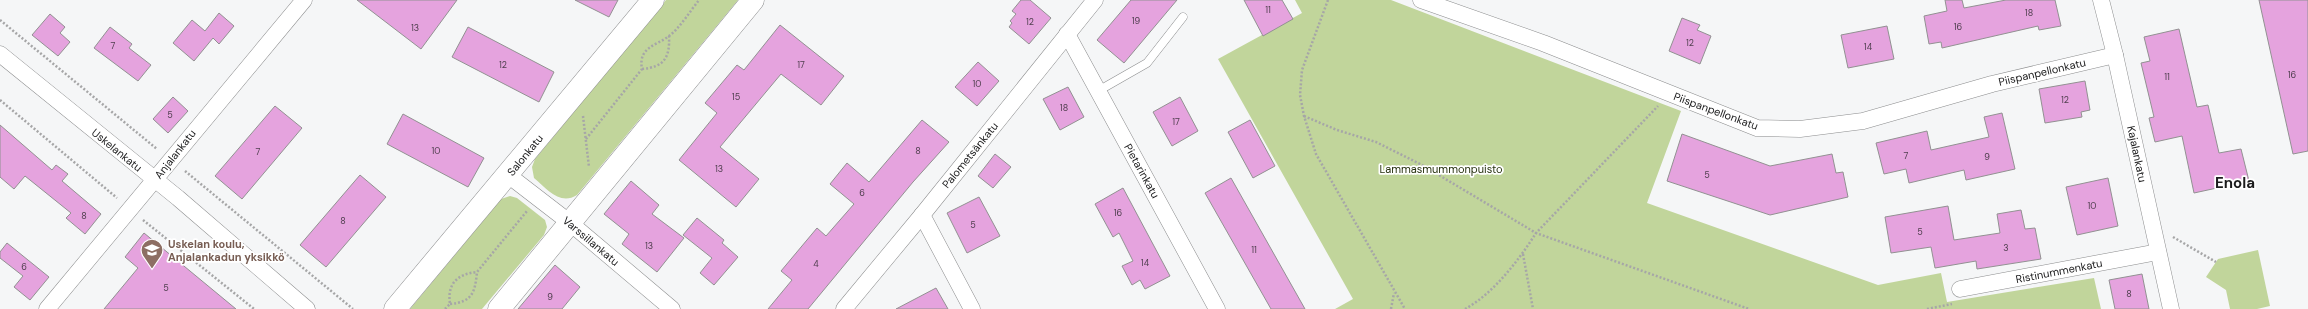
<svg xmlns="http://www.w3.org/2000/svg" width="2308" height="309" font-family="'DM Sans',sans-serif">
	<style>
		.green { fill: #c1d59b }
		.building { fill: #e5a3de; stroke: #929192 }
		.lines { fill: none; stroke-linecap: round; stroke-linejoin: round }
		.service-casing { stroke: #8c8d8e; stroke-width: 9 }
		.minor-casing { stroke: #8c8d8e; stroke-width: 17 }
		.secondary-casing { stroke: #8c8d8e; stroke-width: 23 }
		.path { stroke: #a6a6a7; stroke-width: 2.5; stroke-dasharray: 2 2; stroke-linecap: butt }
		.service { stroke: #fff; stroke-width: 8 }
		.minor { stroke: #fff; stroke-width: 16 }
		.secondary { stroke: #fff; stroke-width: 22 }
		.labels { text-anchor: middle; stroke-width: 3.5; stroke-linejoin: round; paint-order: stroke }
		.number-label { font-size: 9px; fill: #4e3e4d }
		.street-label { font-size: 11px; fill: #1c1c1d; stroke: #fff }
		.park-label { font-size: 11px; fill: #27310f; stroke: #fff }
		.education-label { font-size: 11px; font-weight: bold; fill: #785e54; stroke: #fff; text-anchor: start }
		.district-label { font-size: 15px; font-weight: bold; fill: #1c1c1d; stroke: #fff }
	</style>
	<rect width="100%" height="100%" fill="#f5f6f7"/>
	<g class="green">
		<path d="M666,0H738L577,195C560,206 547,189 534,178L532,167L535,159Z"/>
		<path d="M1295,0H1391L1681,111L1647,203L1878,285L1941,273L1947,302L2094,278L2101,309H1335L1353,299L1218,59L1302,13Z"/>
		<path d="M510,196L517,198L545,220L547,227L544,235L482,309H410L501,199Z"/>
		<path d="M2258,250L2270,306L2257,309H2230L2226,290L2206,277L2218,259Z"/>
	</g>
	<g class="building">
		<path d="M357,0H457L421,49Z"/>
		<path d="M575,0H618L609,17Z"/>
		<path d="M1021,0H1030L1051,18L1029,44L1009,27L1012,23L1010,21L1016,14L1012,11Z"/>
		<path d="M1131,0H1177L1124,63L1097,40Z"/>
		<path d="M1244,0H1282L1293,19L1263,36Z"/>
		<path d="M1945,0H1962L1964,8L2006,0H2055L2061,26L2039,30L2038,26L1942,48L1941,42L1929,44L1924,16L1947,11Z"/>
		<path d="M2259,0H2308V151L2293,154Z"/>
		<path d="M219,13L234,26L219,44L213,38L194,61L173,43L192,20L205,31Z"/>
		<path d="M50,14L65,27L60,33L70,42L58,56L32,35Z"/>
		<path d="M1682,18L1700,25L1697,30L1711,36L1700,64L1669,51Z"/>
		<path d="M780,25L844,76L821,105L781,74L720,147L759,179L736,207L679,160L717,113L705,103L737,65L744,70Z"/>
		<path d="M1887,26L1894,59L1848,68L1841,35Z"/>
		<path d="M110,27L132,44L129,48L151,65L138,81L94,48Z"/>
		<path d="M468,27L554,72L539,102L452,57Z"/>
		<path d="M2179,29L2197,107L2208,105L2219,153L2241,149L2249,181L2194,193L2182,136L2155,142L2149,118L2154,117L2141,63L2150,61L2144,37Z"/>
		<path d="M978,62L999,81L977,106L955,87Z"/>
		<path d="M2085,81L2090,110L2081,112L2082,117L2045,123L2039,89Z"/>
		<path d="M1068,87L1084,117L1060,130L1043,99Z"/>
		<path d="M173,97L188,111L168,133L153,119Z"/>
		<path d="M1180,97L1198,131L1172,146L1153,112Z"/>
		<path d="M275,106L302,128L242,199L215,176Z"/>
		<path d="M2002,113L2015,169L1966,180L1964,170L1909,183L1906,169L1884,174L1876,143L1927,131L1931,150L1989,137L1984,117Z"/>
		<path d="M403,114L484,158L468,187L387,144Z"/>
		<path d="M922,120L949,142L913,182L808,309H768L792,280L781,271L817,228L826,236L854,204L830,184L847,163L869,182Z"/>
		<path d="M1250,120L1275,166L1253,178L1228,132Z"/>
		<path d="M0,125L52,170L56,165L68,174L62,181L101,214L85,234L66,218L71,213L25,176L14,189L0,177Z"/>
		<path d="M1682,134L1770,166L1832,154L1836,173L1843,172L1848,197L1770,215L1667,181Z"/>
		<path d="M995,154L1011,167L993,188L978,176Z"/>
		<path d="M360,175L386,197L326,267L300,245Z"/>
		<path d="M1231,178L1305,309H1271L1205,193Z"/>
		<path d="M2108,178L2118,226L2077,235L2066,187Z"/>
		<path d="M631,181L659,205L652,214L684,238L657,272L622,244L629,234L604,214Z"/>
		<path d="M1123,188L1170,276L1145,289L1140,280L1132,285L1122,266L1133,261L1119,233L1113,237L1095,204Z"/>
		<path d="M979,197L1000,236L967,253L947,213Z"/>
		<path d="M1948,206L1954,240L2000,233L1997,214L2021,210L2025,229L2035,228L2041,259L1977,269L1976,261L1935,268L1931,247L1891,253L1885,217Z"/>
		<path d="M697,218L724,240L722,243L738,257L714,285L700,273L712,258L683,235Z"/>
		<path d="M144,233L236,309H104L138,268L125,257Z"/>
		<path d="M7,243L49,277L30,300L14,287L23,276L0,258V252Z"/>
		<path d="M555,265L580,287L562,309H518Z"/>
		<path d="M2142,274L2149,309H2115L2109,280Z"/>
		<path d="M936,288L948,309H896Z"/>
	</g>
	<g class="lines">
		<g class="service-casing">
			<path id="service" d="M1098,91L1147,63L1183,17"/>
		</g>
		<g class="minor-casing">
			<g id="minor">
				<path d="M1421,0L1543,43L1757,128L1800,129L1863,121L1992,84L2115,55"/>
				<path d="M2101,0L2115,55L2171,309"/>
				<path d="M1067,34L1217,309"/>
				<path d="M0,54L178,198L307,309"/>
				<path d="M508,175L569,222L672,309"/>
				<path d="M922,215L972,309"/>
				<path d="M1960,289L2158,252"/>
				<path d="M47,309L304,0"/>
				<path d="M844,309L922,215L1095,0"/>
			</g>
		</g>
		<g class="secondary-casing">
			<g id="secondary">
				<path d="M395,309L653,0"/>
				<path d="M499,309L753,0"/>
			</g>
		</g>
		<g class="path">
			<path d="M1328,0L1302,70L1300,95L1304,116L1316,154L1405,309"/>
			<path d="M0,20L157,149"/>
			<path d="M642,69C664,67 670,58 669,36"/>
			<path d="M0,100L117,198"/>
			<path d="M583,116L589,167"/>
			<path d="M1304,116L1337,130L1376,142L1422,165L1536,233L1749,309"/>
			<path d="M586,139L642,69C638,47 656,46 669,36C679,29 691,10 699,0"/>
			<path d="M185,171L353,309"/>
			<path d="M143,220L254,309"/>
			<path d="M2173,237L2216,262"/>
			<path d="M1523,254L1533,309"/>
			<path d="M450,304C472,302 475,293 477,272"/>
			<path d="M445,309L450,304C447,284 457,274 477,272L527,211"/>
			<path d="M1391,309L1394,293"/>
			<path d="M1465,309C1493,294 1519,260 1536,233L1658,106"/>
			<path d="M1927,309L1952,304"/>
		</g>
		<use href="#service" class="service"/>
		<use href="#minor" class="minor"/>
		<use href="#secondary" class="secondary"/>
	</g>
	<defs>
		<g id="school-pin" transform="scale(1.15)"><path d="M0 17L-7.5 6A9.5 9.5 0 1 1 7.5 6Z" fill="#8d6e63" stroke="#fff"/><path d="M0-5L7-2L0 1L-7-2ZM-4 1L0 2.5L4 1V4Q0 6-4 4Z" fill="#fff"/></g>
	</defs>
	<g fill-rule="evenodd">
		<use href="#school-pin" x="152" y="250"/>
	</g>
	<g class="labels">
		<g class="number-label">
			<text x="1268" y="13">11</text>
			<text x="2029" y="16">18</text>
			<text x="1136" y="24">19</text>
			<text x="1030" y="25">12</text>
			<text x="1958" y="30">16</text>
			<text x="415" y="31">13</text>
			<text x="1690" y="46">12</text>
			<text x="113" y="49">7</text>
			<text x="1868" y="50">14</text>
			<text x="503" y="68">12</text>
			<text x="801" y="68">17</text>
			<text x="2292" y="78">16</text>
			<text x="2167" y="80">11</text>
			<text x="977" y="87">10</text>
			<text x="736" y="100">15</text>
			<text x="2065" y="103">12</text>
			<text x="1064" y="111">18</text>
			<text x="170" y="118">5</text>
			<text x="1176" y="125">17</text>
			<text x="436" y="154">10</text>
			<text x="918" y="154">8</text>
			<text x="258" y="155">7</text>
			<text x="1906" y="159">7</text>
			<text x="1987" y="160">9</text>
			<text x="719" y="172">13</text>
			<text x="1707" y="178">5</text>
			<text x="862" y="196">6</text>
			<text x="2092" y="209">10</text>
			<text x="1118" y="216">16</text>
			<text x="84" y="219">8</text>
			<text x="343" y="224">8</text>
			<text x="973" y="228">5</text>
			<text x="1920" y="235">5</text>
			<text x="649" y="249">13</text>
			<text x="2006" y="251">3</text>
			<text x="1254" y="253">11</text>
			<text x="1145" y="266">14</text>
			<text x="816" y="267">4</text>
			<text x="24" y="270">6</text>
			<text x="166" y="291">5</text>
			<text x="2129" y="297">8</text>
			<text x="550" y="300">9</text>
		</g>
		<g class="street-label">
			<text transform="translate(2042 72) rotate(-13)" y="4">Piispanpellonkatu</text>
			<text transform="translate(1716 111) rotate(20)" y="4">Piispanpellonkatu</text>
			<text transform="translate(117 150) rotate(39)" y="4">Uskelankatu</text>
			<text transform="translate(175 154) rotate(-52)" y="4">Anjalankatu</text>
			<text transform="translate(2137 154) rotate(78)" y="4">Kajalankatu</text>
			<text transform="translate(525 155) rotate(-51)" y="4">Salonkatu</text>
			<text transform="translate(970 155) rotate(-51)" y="4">Palometsänkatu</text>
			<text transform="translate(1142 171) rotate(61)" y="4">Pietarinkatu</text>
			<text transform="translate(591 241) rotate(40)" y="4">Varssillankatu</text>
			<text transform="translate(2059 271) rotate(-11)" y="4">Ristinummenkatu</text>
		</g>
		<g class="park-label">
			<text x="1441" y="173">Lammasmummonpuisto</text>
		</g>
		<g class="education-label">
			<text x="168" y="248">Uskelan koulu,<tspan x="168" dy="13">Anjalankadun yksikkö</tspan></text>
		</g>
		<g class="district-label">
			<text x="2235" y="188">Enola</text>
		</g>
	</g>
</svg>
